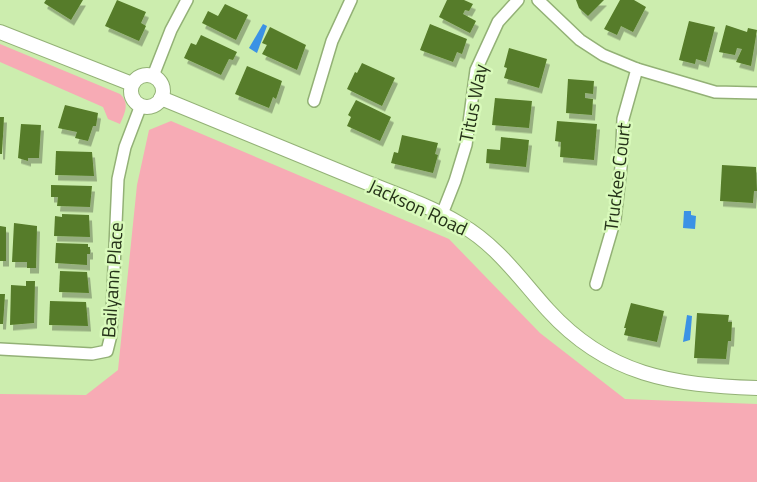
<svg xmlns="http://www.w3.org/2000/svg" width="757" height="482" font-family="'Titillium Web',sans-serif">
	<style>
		.green { fill: #f7abb5 }
		.water { fill: #3b92e5 }
		.building { fill: #567c29; filter: url(#shadow) }
		.lines { fill: none; stroke-linecap: round; stroke-linejoin: round }
		.minor-casing { stroke: #93b176; stroke-width: 14 }
		.tertiary-casing { stroke: #93b176; stroke-width: 16 }
		.minor { stroke: #fff; stroke-width: 11 }
		.tertiary { stroke: #fff; stroke-width: 14 }
		.labels { text-anchor: middle; stroke-width: 5; stroke-linejoin: round; paint-order: stroke }
		.street-label { font-size: 19px; fill: #253219; stroke: #d9fabb }
	</style>
	<defs>
		<filter id="shadow"><feDropShadow dx="3" dy="5.5" stdDeviation="0" flood-color="#0004"/></filter>
	</defs>
	<rect width="100%" height="100%" fill="#ccedae"/>
	<g class="green">
		<path d="M0,44L120,94C130,103 125,113 120,124L108,119L103,107L0,62Z"/>
		<path d="M171,121L449,239L540,333L625,399L757,404V482H0V394L86,395L118,370L137,185L149,130Z"/>
	</g>
	<g class="water">
		<path d="M263,24L267,26L257,53L249,48Z"/>
		<path d="M684,211H691V215L696,216L695,229L683,228Z"/>
		<path d="M687,315L692,316L690,340L683,342Z"/>
	</g>
	<g class="building">
		<path d="M46,0H83L71,20L44,3Z"/>
		<path d="M117,0L146,12L141,23L146,26L139,41L105,26Z"/>
		<path d="M447,0H464L473,4L469,11L465,10L463,14L476,21L470,33L439,17Z"/>
		<path d="M576,0H604L588,16L579,8Z"/>
		<path d="M620,0H634L646,7L633,32L621,26L617,35L604,29Z"/>
		<path d="M225,4L248,15L236,40L202,23L208,11L218,16Z"/>
		<path d="M689,21L715,27L706,62L696,59L695,64L679,60Z"/>
		<path d="M430,24L467,39L462,54L457,52L453,62L420,50Z"/>
		<path d="M726,25L747,32L748,28L757,30L751,66L736,62L742,49L737,48L735,55L719,52Z"/>
		<path d="M270,27L306,45L297,70L262,54L267,45L262,43Z"/>
		<path d="M201,35L237,52L233,60L229,59L221,75L184,58L191,43L196,45Z"/>
		<path d="M509,48L547,59L539,88L504,78L507,68L504,67Z"/>
		<path d="M362,63L395,78L382,106L347,89L355,72L357,73Z"/>
		<path d="M247,66L282,81L276,99L273,97L269,108L235,94Z"/>
		<path d="M568,79L594,81L593,94L585,93V98L593,99L592,115L566,113Z"/>
		<path d="M495,98L532,101L529,128L492,125Z"/>
		<path d="M356,100L391,117L380,141L347,126L351,117L348,115Z"/>
		<path d="M65,105L98,113L96,126H93L88,141L75,138L77,132L58,128Z"/>
		<path d="M0,117H4L2,154H0Z"/>
		<path d="M557,121L597,124L594,160L560,157L561,142L555,141Z"/>
		<path d="M21,124L41,125L39,158H28V161L18,158Z"/>
		<path d="M402,135L438,143L435,154L438,155L433,173L391,163L394,152L398,153Z"/>
		<path d="M501,137L529,140L526,167L486,163L487,149L500,150Z"/>
		<path d="M56,151L92,152L94,176L55,175Z"/>
		<path d="M722,165L756,167L757,191H754L753,203L720,201Z"/>
		<path d="M51,185L92,186L90,207L57,206L58,197H51Z"/>
		<path d="M62,214L89,215L90,237L54,236L55,216L62,217Z"/>
		<path d="M14,223L37,226L36,268H27V262H12Z"/>
		<path d="M0,226L6,227V261H0Z"/>
		<path d="M56,243L88,244V247H90V254H87V265L55,263Z"/>
		<path d="M60,271L87,272L89,293L59,292Z"/>
		<path d="M26,281H35L34,323L10,325L11,285L26,286Z"/>
		<path d="M0,294H5L3,324H0Z"/>
		<path d="M50,301L86,302L88,326L49,325Z"/>
		<path d="M631,303L664,311L657,342L624,335L626,328H624Z"/>
		<path d="M697,313L729,315L728,322H732L731,341H728L726,359L694,358Z"/>
	</g>
	<g class="lines">
		<g class="minor-casing">
			<g id="minor">
				<path d="M538,0L580,40L603,55L637,69L715,92L757,93"/>
				<path d="M153,76L171,30L187,0"/>
				<path d="M314,101L332,41L351,0"/>
				<path d="M442,214L455,181L466,145L476,70L498,22L518,0"/>
				<path d="M596,284L615,219L621,167L623,119L637,69"/>
				<path d="M0,349L92,354L107,351L111,335L118,179L125,147L141,105"/>
			</g>
		</g>
		<g class="tertiary-casing">
			<g id="tertiary">
				<path d="M0,32L132,84"/>
				<circle cx="147" cy="91" r="16"/>
				<path d="M161,98C225,124 289,151 353,177C389,192 427,204 460,224C498,246 520,279 548,310C608,376 673,385 757,388"/>
			</g>
		</g>
		<use href="#minor" class="minor"/>
		<use href="#tertiary" class="tertiary"/>
	</g>
	<g class="labels">
		<g class="street-label">
			<text transform="translate(473 103) rotate(-79)" y="7">Titus Way</text>
			<text transform="translate(617 177) rotate(-83)" y="7">Truckee Court</text>
			<text transform="translate(418 207) rotate(25)" y="7">Jackson Road</text>
			<text transform="translate(112 280) rotate(-86)" y="7">Bailyann Place</text>
		</g>
	</g>
</svg>
